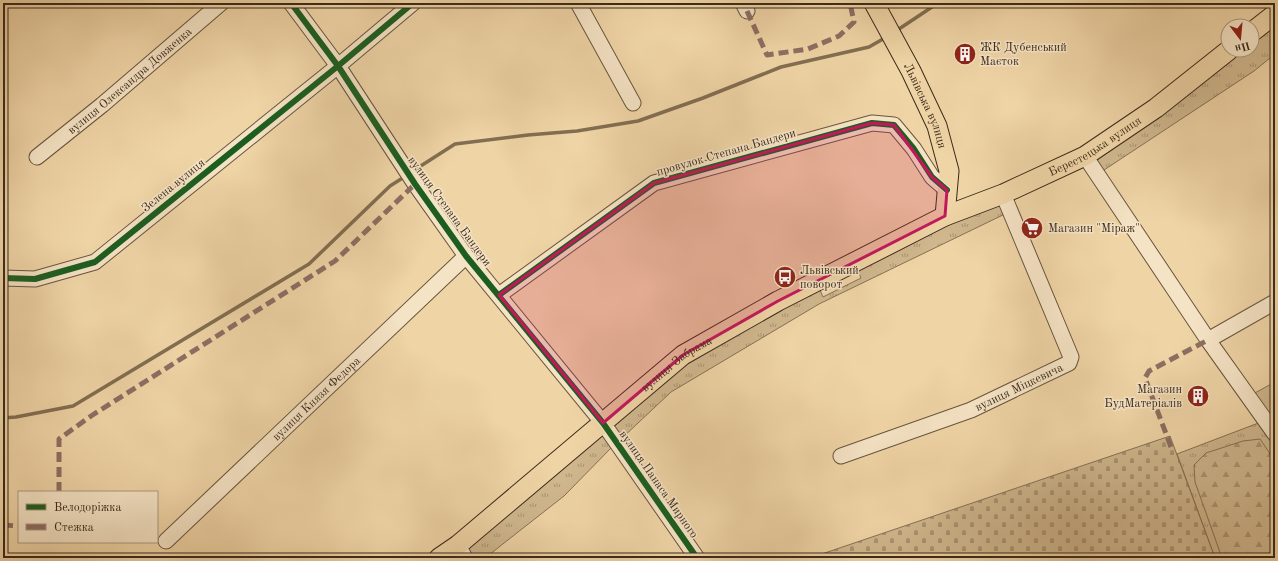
<svg xmlns="http://www.w3.org/2000/svg" width="1278" height="561" font-family="'Old Standard TT',serif">
	<style>
		.grass { fill: url(#grass-tufts); stroke: #867154 }
		.forest { fill: url(#forest-firs); stroke: #867154 }
		.cemetery { fill: url(#cemetery-stones); stroke: #867154 }
		.garden { fill: #d0b78e; stroke: #867154 }
		.lines { fill: none; stroke-linecap: round; stroke-linejoin: round }
		.stream { stroke: #826e51; stroke-width: 3.5 }
		.minor-casing { stroke: #68553d; stroke-width: 17 }
		.major-casing { stroke: #3b2b1a; stroke-width: 21 }
		.minor { stroke: #f5e3c5; stroke-width: 15 }
		.major { stroke: #efd4a6; stroke-width: 19 }
		.quiet { stroke: #8d6e63; stroke-width: 5; stroke-dasharray: 10 5; stroke-linecap: butt }
		.cycleway-casing { stroke: #f5e3c5; stroke-width: 8 }
		.cycleway { stroke: #1b5e20; stroke-width: 6 }
		.marked { fill: #c2185b; fill-opacity: 0.2; stroke: #c2185b; stroke-width: 3; stroke-linejoin: round }
		.labels { text-anchor: middle; stroke-width: 3; stroke-linejoin: round; paint-order: stroke }
		.poi-label { font-size: 12px; fill: #3b2b1a; stroke: #f5e3c5; text-anchor: start }
		.street-label { font-size: 12px; fill: #3b2b1a; stroke: #f5e3c5 }
	</style>
	<defs>
		<pattern id="grass-tufts" width="24" height="20" patternUnits="userSpaceOnUse"><rect width="24" height="20" fill="#d0b78e"/><path d="M3 7l-1-3M5 7V3M7 7l1-3M15 17l-1-3M17 17v-4M19 17l1-3" fill="none" stroke="#aa9573"/></pattern>
		<pattern id="forest-firs" width="22" height="20" patternUnits="userSpaceOnUse"><rect width="22" height="20" fill="#d0b78e"/><path d="M5 1l3.5 6h-7zM16 11l3.5 6h-7z" fill="#aa9573"/></pattern>
		<pattern id="cemetery-stones" width="16" height="16" patternUnits="userSpaceOnUse"><rect width="16" height="16" fill="#d0b78e"/><path d="M2 7V4a2 2 0 0 1 4 0v3zM10 15v-3a2 2 0 0 1 4 0v3z" fill="#aa9573"/></pattern>
	</defs>
	<rect width="100%" height="100%" fill="#efd4a6"/>
	<filter id="stains"><feTurbulence type="fractalNoise" baseFrequency=".005" numOctaves="4"/><feColorMatrix values="0 0 0 0 .2 0 0 0 0 .09 0 0 0 0 .02 0 0 0 .5 -.17"/></filter>
	<radialGradient id="worn" r=".72"><stop offset=".6" stop-color="#630" stop-opacity="0"/><stop offset="1" stop-color="#630" stop-opacity=".3"/></radialGradient>
	<g class="grass">
		<path d="M1275,24V54L1254,71L1101,172L1094,160L1160,115L1242,50H1252V42Z"/>
		<path d="M1002,203L1007,213L819,304L671,392L621,439L611,426L688,361L819,288L823,297L861,278L857,269L948,223Z"/>
		<path d="M1261,422L1275,444V558H1215L1177,454Z"/>
		<path d="M603,433L613,446L564,496L485,558H469L465,549Z"/>
	</g>
	<path class="forest" d="M1260,439L1275,461V558H1222L1195,482L1194,465L1206,453L1243,441Z"/>
	<path class="cemetery" d="M1170,436L1215,558H810Z"/>
	<path class="garden" d="M1275,382V425L1253,394Z"/>
	<g class="lines">
		<g class="stream">
			<path d="M899,29L932,7L936,3"/>
			<path d="M416,169L455,144L528,135L577,131L638,121L703,98L781,67L869,47L883,39"/>
			<path d="M3,418L16,417L73,406L309,264L390,186L401,179"/>
		</g>
		<g class="minor-casing">
			<g id="minor">
				<path d="M291,3L338,66L415,184L466,256L603,423L697,558"/>
				<path d="M578,3L633,103"/>
				<path d="M743,3L747,11"/>
				<path d="M1085,156L1208,340L1275,434"/>
				<path id="s1" d="M37,157L102,105L221,3"/>
				<path d="M3,278L35,279L95,262L338,66L413,3"/>
				<path d="M499,295L654,183L872,123L894,125L914,149L932,177L947,190"/>
				<path d="M1208,340L1275,302"/>
				<path id="s2" d="M841,456L971,410L1069,363L1071,357L1003,194"/>
				<path id="s3" d="M166,541L466,256"/>
				<path d="M458,545L465,558"/>
			</g>
		</g>
		<g class="major-casing">
			<g id="major">
				<path id="s4" d="M874,3L911,71L937,126L949,171L945,216"/>
				<path d="M1252,32L1275,14"/>
				<path id="s5" d="M439,558L458,545L683,355L778,301L945,216L1003,194L1085,156L1156,108L1229,50"/>
			</g>
		</g>
		<use href="#minor" class="minor"/>
		<use href="#major" class="major"/>
		<g class="quiet">
			<path d="M747,11L767,55L808,49L839,36L854,22L850,3"/>
			<path d="M1171,447L1145,378L1149,371L1208,340"/>
			<path d="M59,492V439L91,416L335,261L415,184"/>
			<path d="M3,525L19,526"/>
		</g>
		<g class="cycleway-casing">
			<g id="cycleway">
				<path d="M291,3L338,66L415,184L466,256L603,423L697,558"/>
				<path d="M3,278L35,279L95,262L338,66L413,3"/>
				<path d="M499,295L654,183L872,123L894,125L914,149L932,177L947,190"/>
			</g>
		</g>
		<use href="#cycleway" class="cycleway"/>
	</g>
	<path class="marked" d="M872,123L894,125L932,177L947,190L945,216L778,301L683,355L603,423L499,295L654,183Z"/>
	<defs>
		<g id="building-disc" transform="scale(1.15)"><circle r="9.5" fill="#8f2418" stroke="#f5e3c5"/><path d="M-4-6H4V6H1V3H-1V6H-4ZM-2.5-4.3h1.7v1.8h-1.7ZM.8-4.3h1.7v1.8H.8ZM-2.5-1h1.7V.8h-1.7ZM.8-1h1.7V.8H.8Z" fill="#fff"/></g>
		<g id="supermarket-disc" transform="scale(1.15)"><circle r="9.5" fill="#8f2418" stroke="#f5e3c5"/><path d="M-6-5.5h2.5l.6 2H6L4.5 2H-2.5L-4.4-4H-6ZM-1.5 3.2a1.3 1.3 0 1 0 .1 0ZM3 3.2a1.3 1.3 0 1 0 .1 0Z" fill="#fff"/></g>
		<g id="bus-disc" transform="scale(1.15)"><circle r="9.5" fill="#8f2418" stroke="#f5e3c5"/><path d="M-5-6H5V4H4V6H2V4H-2V6H-4V4H-5ZM-3.5-4V0h7V-4ZM-3.5 1.2v1.5H-2V1.2ZM2 1.2v1.5H3.5V1.2Z" fill="#fff"/></g>
	</defs>
	<g fill-rule="evenodd">
		<use href="#building-disc" x="965" y="54"/>
		<use href="#supermarket-disc" x="1032" y="228"/>
		<use href="#bus-disc" x="785" y="277"/>
		<use href="#building-disc" x="1198" y="396"/>
	</g>
	<g class="labels">
		<g class="poi-label">
			<text x="980" y="51">ЖК Дубенський<tspan x="980" dy="14">Маєток</tspan></text>
			<text x="1048" y="232">Магазин "Міраж"</text>
			<text x="800" y="274">Львівський<tspan x="800" dy="14">поворот</tspan></text>
			<text x="1182" y="393" text-anchor="end">Магазин<tspan x="1182" dy="14">БудМатеріалів</tspan></text>
		</g>
		<g class="street-label">
			<text dy="4" stroke="none"><textPath href="#s1" startOffset="120">вулиця Олександра Довженка</textPath></text>
			<text dy="4" stroke="none"><textPath href="#s4" startOffset="115">Львівська вулиця</textPath></text>
			<text dy="4" stroke="none"><textPath href="#s5" startOffset="780">Берестецька вулиця</textPath></text>
			<text transform="translate(726 152) rotate(-16)" y="4">провулок Степана Бандери</text>
			<text transform="translate(173 185) rotate(-39)" y="4">Зелена вулиця</text>
			<text transform="translate(450 211) rotate(54)" y="4">вулиця Степана Бандери</text>
			<text dy="4" stroke="none"><textPath href="#s5" startOffset="307">вулиця Забрама</textPath></text>
			<text dy="4" stroke="none"><textPath href="#s2" startOffset="191">вулиця Міцкевича</textPath></text>
			<text dy="4" stroke="none"><textPath href="#s3" startOffset="207">вулиця Князя Федора</textPath></text>
			<text transform="translate(659 484) rotate(55)" y="4">вулиця Панаса Мирного</text>
		</g>
	</g>
	<rect width="1278" height="561" fill="none" stroke="#efd4a6" stroke-width="16"/>
	<rect x="4" y="4" width="1270" height="553" fill="none" stroke="#3b2b1a" stroke-width="2"/>
	<rect x="8" y="8" width="1262" height="545" fill="none" stroke="#3b2b1a"/>
	<rect x="18" y="491" width="140" height="52" fill="#f5e3c5" stroke="#ab9981"/>
	<rect x="26" y="504" width="20" height="6" fill="#1b5e20" stroke="#ab9981"/>
	<text x="54" y="511" font-size="12" fill="#3b2b1a">Велодоріжка</text>
	<rect x="26" y="524" width="20" height="6" fill="#8d6e63" stroke="#ab9981"/>
	<text x="54" y="531" font-size="12" fill="#3b2b1a">Стежка</text>
	<g transform="translate(1240 38) rotate(164)"><circle r="19" fill="#f5e3c5" stroke="#ab9981"/>
	<path d="M0-3L7 15L0 10L-7 15Z" fill="#8f2418"/>
	<text y="-6" font-size="11" font-weight="bold" text-anchor="middle" fill="#3b2b1a">Пн</text>
	</g>
	<rect width="100%" height="100%" filter="url(#stains)"/>
	<rect width="100%" height="100%" fill="url(#worn)"/>
</svg>
